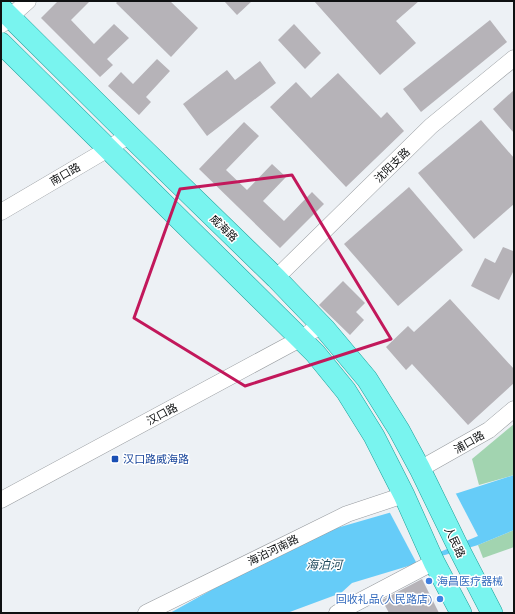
<svg xmlns="http://www.w3.org/2000/svg" width="515" height="614" font-family="Quicksand,'Noto Sans SC',sans-serif">
	<style>
		.green { fill: #a2d4b0 }
		.water { fill: #66ccf8 }
		.pier { fill: #edf1f5 }
		.building { fill: #b6b3b8 }
		.lines { fill: none; stroke-linecap: round; stroke-linejoin: round }
		.minor-casing { stroke: #979b9f; stroke-width: 17 }
		.major-casing { stroke: #1aa09a; stroke-width: 22 }
		.minor { stroke: #fff; stroke-width: 16 }
		.major { stroke: #79f4ef; stroke-width: 21 }
		.marked { fill: none; stroke: #c2185b; stroke-width: 3; stroke-linejoin: round }
		.transit-dot { fill: #1a4fb4; stroke: #fff; stroke-width: 1.5 }
		.shop-dot { fill: #3f7fe0; stroke: #fff; stroke-width: 1.5 }
		.labels { text-anchor: middle; stroke-width: 3; stroke-linejoin: round; paint-order: stroke }
		.street-label { font-size: 11px; fill: #0f1112; stroke: #fff }
		.transit-label { font-size: 11px; fill: #164399; stroke: #fff; text-anchor: start }
		.shop-label { font-size: 11px; fill: #366cbe; stroke: #fff; text-anchor: start }
		.water-label { font-size: 12px; font-style: italic; fill: #1d485b; stroke: #fff }
	</style>
	<rect width="100%" height="100%" fill="#edf1f5"/>
	<g class="green">
		<path d="M514,424V475L479,485L472,459Z"/>
		<path d="M514,530V547L483,558L478,545Z"/>
	</g>
	<path class="water" d="M514,475V530L478,545L352,583L341,593L287,613H170L309,536L458,493Z"/>
	<path class="pier" d="M455,492L478,536L416,562L389,511Z"/>
	<g class="building">
		<path d="M58,1H90L71,20L94,44L114,24L129,38L107,59L113,65L100,77L41,18Z"/>
		<path d="M118,1H170L198,28L171,57L116,3Z"/>
		<path d="M224,1H252L237,15Z"/>
		<path d="M314,1H419L396,21L416,43L380,75Z"/>
		<path d="M490,20L507,42L421,112L403,89Z"/>
		<path d="M294,24L321,53L305,69L278,40Z"/>
		<path d="M157,59L170,71L146,97L151,102L139,115L108,86L121,72L133,84Z"/>
		<path d="M260,61L276,83L207,136L183,104L227,70L235,80Z"/>
		<path d="M338,73L381,118L387,112L404,131L346,187L270,107L296,82L311,98Z"/>
		<path d="M514,90V133L493,109Z"/>
		<path d="M481,120L514,158V204L474,239L418,173Z"/>
		<path d="M244,122L259,136L226,170L247,190L272,164L286,177L263,201L284,221L312,192L324,204L280,248L199,169Z"/>
		<path d="M409,187L463,250L398,306L344,244Z"/>
		<path d="M503,247L513,251L514,249V272H513L499,300L471,286L485,258L495,263Z"/>
		<path d="M343,281L365,303L356,312L364,320L350,335L319,305Z"/>
		<path d="M450,299L514,369V383L468,425L412,364L406,370L386,347L408,326L414,332Z"/>
		<path d="M422,579L439,613H389L382,600Z"/>
	</g>
	<g class="lines">
		<g class="minor-casing">
			<g id="minor">
				<path d="M1,25L28,1"/>
				<path d="M1,212L108,149L129,135"/>
				<path d="M276,278L431,126L514,58"/>
				<path d="M420,469L489,430L514,409"/>
				<path d="M1,500L300,339L321,325"/>
				<path d="M146,613L347,514L404,495"/>
				<path d="M337,613L434,562"/>
			</g>
		</g>
		<g class="major-casing">
			<g id="major">
				<path d="M1,8L129,135L276,278L325,329L367,379L399,430L420,469L461,553L492,613"/>
				<path d="M1,43L315,353L346,391L374,436L404,495L434,562L461,613"/>
			</g>
		</g>
		<use href="#minor" class="minor"/>
		<use href="#major" class="major"/>
	</g>
	<path class="marked" d="M292,175L391,339L245,386L134,318L180,189Z"/>
	<rect class="transit-dot" x="111" y="455" width="8" height="8" rx="2"/>
	<g class="shop-dot">
		<circle cx="429" cy="581" r="4"/>
		<circle cx="440" cy="599" r="4"/>
	</g>
	<g class="labels">
		<g class="street-label">
			<text transform="translate(392 165) rotate(-44)" y="4">沈阳支路</text>
			<text transform="translate(65 174) rotate(-30)" y="4">南口路</text>
			<text transform="translate(224 228) rotate(44)" y="4">威海路</text>
			<text transform="translate(162 414) rotate(-28)" y="4">汉口路</text>
			<text transform="translate(469 442) rotate(-30)" y="4">浦口路</text>
			<text transform="translate(455 542) rotate(64)" y="4">人民路</text>
			<text transform="translate(273 550) rotate(-26)" y="4">海泊河南路</text>
		</g>
		<g class="transit-label">
			<text x="123" y="463">汉口路威海路</text>
		</g>
		<g class="shop-label">
			<text x="437" y="585">海昌医疗器械</text>
			<text x="432" y="603" text-anchor="end">回收礼品(人民路店)</text>
		</g>
		<g class="water-label">
			<text x="324" y="569">海泊河</text>
		</g>
	</g>
	<rect width="515" height="614" fill="none" stroke="#0f1112" stroke-width="4"/>
</svg>
